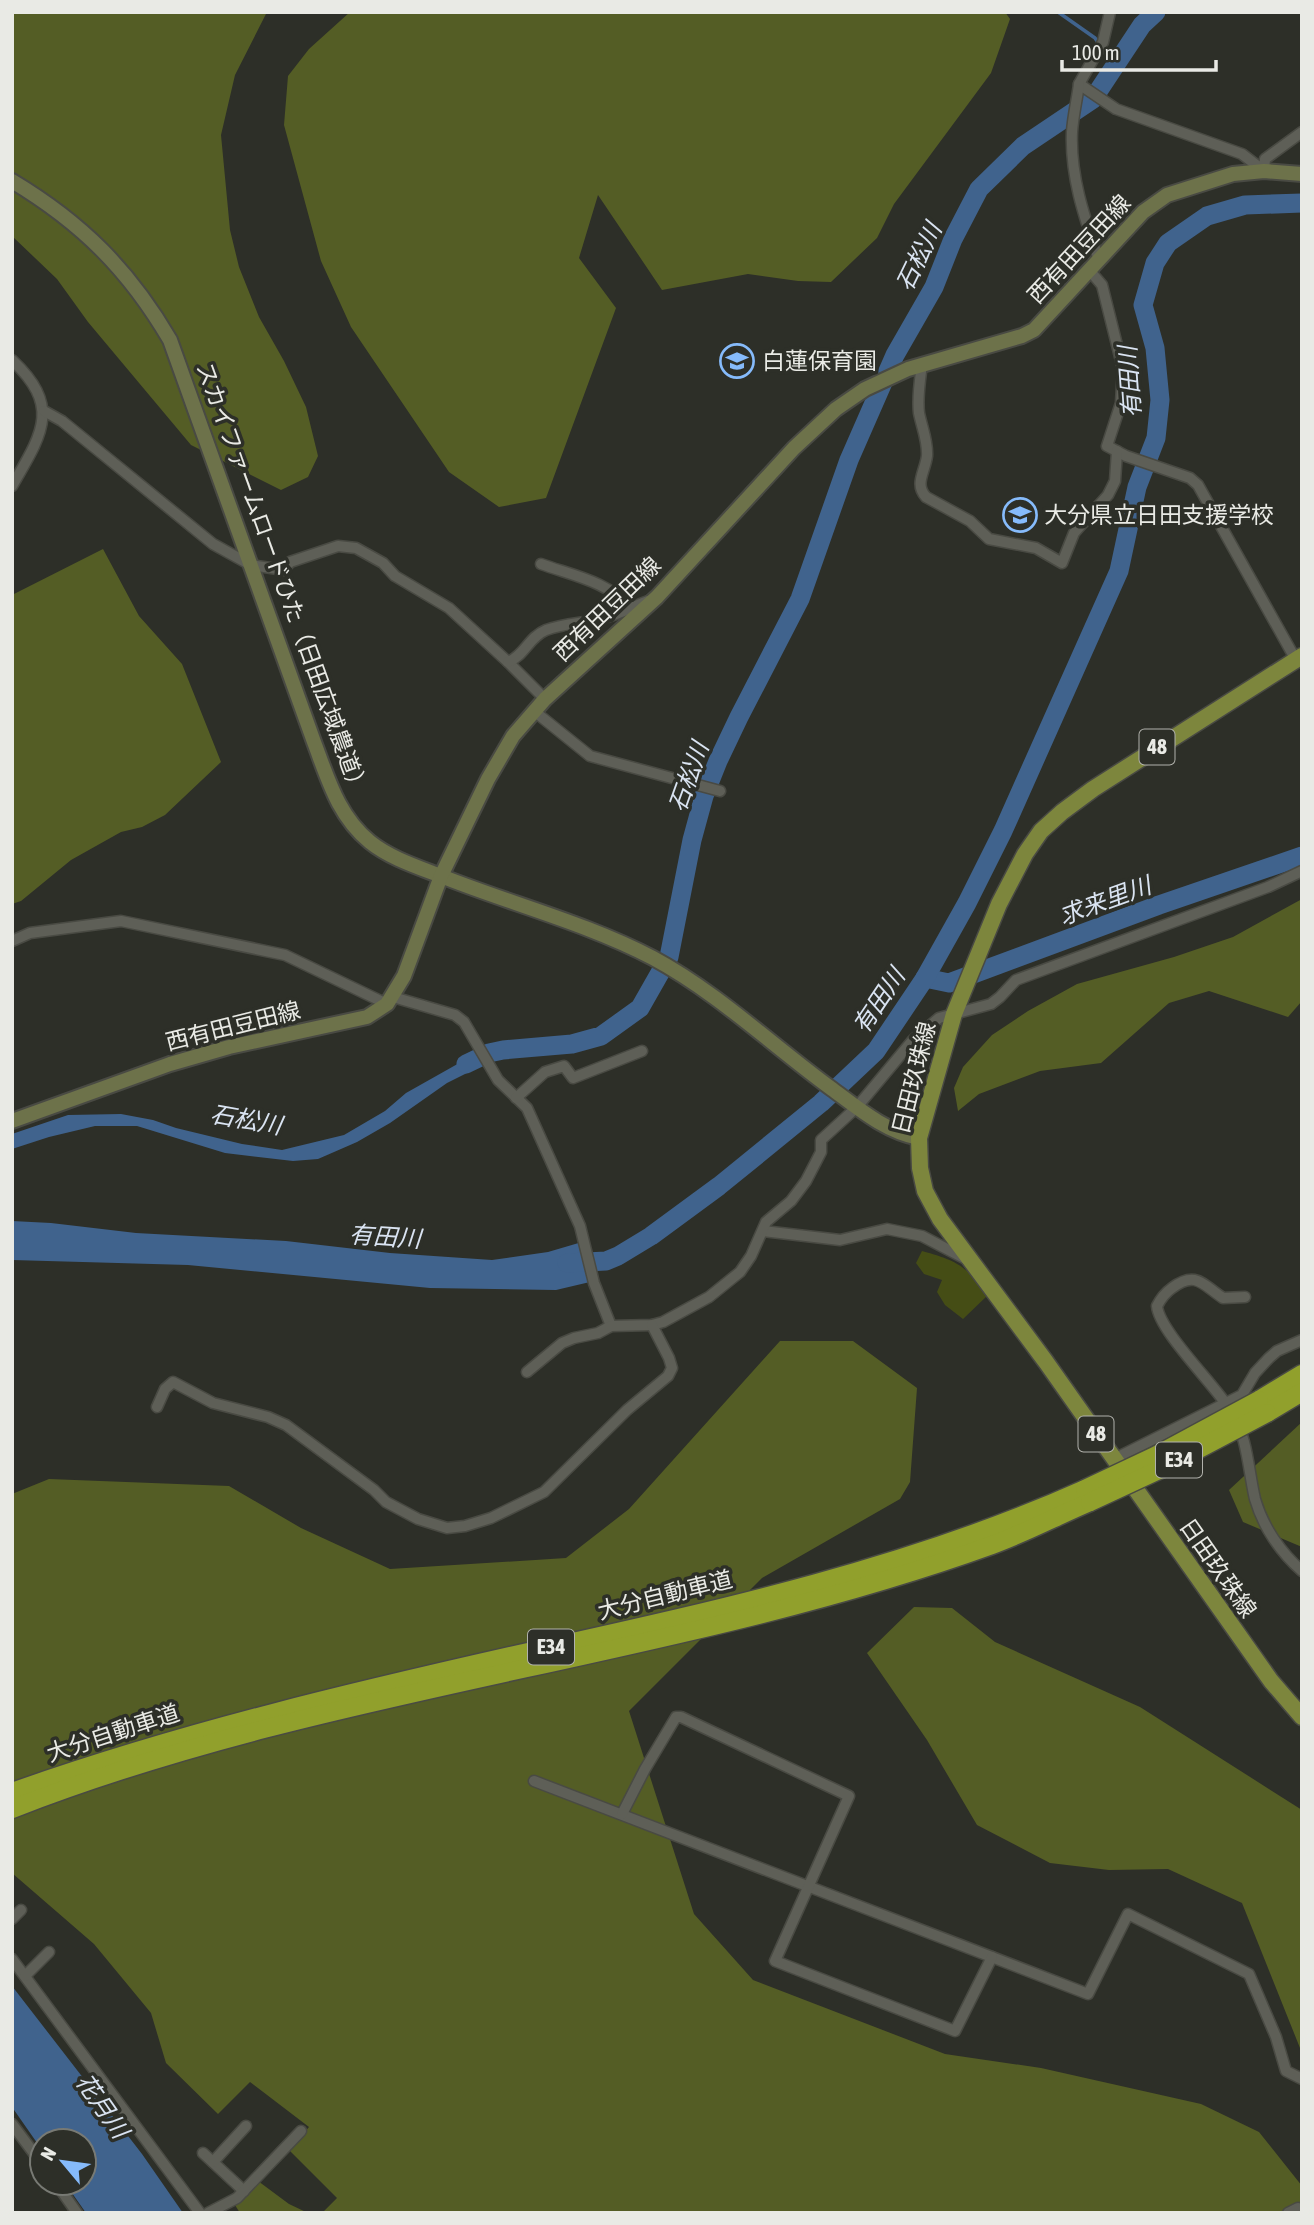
<svg xmlns="http://www.w3.org/2000/svg" width="1314" height="2225" font-family="'Asap Condensed','Noto Sans JP',sans-serif">
	<style>
		.green { fill: #454d15 }
		.forest { fill: #545d25 }
		.water { fill: #40638d }
		.lines { fill: none; stroke-linecap: round; stroke-linejoin: round }
		.stream { stroke: #40638d; stroke-width: 3.5 }
		.river { stroke: #40638d; stroke-width: 19 }
		.street-casing { stroke: #494a43; stroke-width: 13 }
		.secondary-casing { stroke: #494a43; stroke-width: 18 }
		.primary-casing { stroke: #494a43; stroke-width: 19 }
		.highway-casing { stroke: #494a43; stroke-width: 21 }
		.street { stroke: #5e5f57; stroke-width: 10 }
		.secondary { stroke: #6d724a; stroke-width: 14 }
		.primary { stroke: #7d863d; stroke-width: 16 }
		.highway { stroke: #91a02c; stroke-width: 18 }
		.highway-bridge-casing { stroke: #494a43; stroke-width: 21; stroke-linecap: butt }
		.highway-bridge { stroke: #91a02c; stroke-width: 18 }
		.labels { text-anchor: middle; stroke-width: 7; stroke-linejoin: round; paint-order: stroke }
		.shield { fill: #2d2f28; stroke: #b1b2ac; stroke-width: 2 }
		.shield-label { font-size: 21px; font-weight: bold; fill: #e9eae5 }
		.street-label { font-size: 23px; fill: #e9eae5; stroke: #2d2f28 }
		.poi-label { font-size: 23px; fill: #e9eae5; stroke: #2d2f28; text-anchor: start }
		.water-label { font-size: 24px; font-style: italic; fill: #dae4f2; stroke: #2d2f28 }
	</style>
	<rect width="100%" height="100%" fill="#2d2f28"/>
	<path class="green" d="M922,1251C958,1261 966,1266 988,1295L963,1319L945,1305L937,1292L942,1280L924,1274L916,1263Z"/>
	<g class="forest">
		<path d="M12,12H267L235,75L221,135L230,230L239,267L259,317L284,361L306,407L318,456L308,477L281,490L191,445L88,322L57,279L12,236Z"/>
		<path d="M350,12H1005L1010,19L991,73L894,204L877,238L831,282L798,281L748,274L662,290L598,195L579,258L616,308L546,498L499,507L449,472L351,327L321,261L284,125L288,76L309,49Z"/>
		<path d="M103,549L139,616L182,664L221,762L165,815L142,827L121,832L71,860L21,901L12,904V595Z"/>
		<path d="M1302,899V1001L1288,1017L1209,991L1169,1003L1101,1063L1040,1071L979,1094L958,1111L954,1088L963,1067L992,1035L1028,1011L1077,984L1174,957L1233,937Z"/>
		<path d="M780,1341H853L917,1388L910,1482L900,1499L762,1578L629,1711L694,1914L753,1980L945,2054L1041,2068L1201,2104L1259,2132L1302,2186V2213H322L337,2198L289,2150L309,2127L250,2082L218,2114L166,2063L151,2013L94,1944L12,1873V1494L49,1479L229,1486L301,1528L390,1569L566,1558L629,1509Z"/>
		<path d="M1302,1422V1547L1243,1522L1229,1490Z"/>
		<path d="M914,1607L952,1608L995,1642L1140,1707L1302,1810V2053L1242,1903L1168,1869L1109,1870L1050,1863L977,1825L927,1740L867,1653Z"/>
		<path d="M258,2181L289,2204L308,2213H240L235,2205Z"/>
	</g>
	<g class="water">
		<path d="M477,1053L483,1065L447,1083L390,1123L357,1142L318,1159L293,1161L225,1153L137,1126H95L49,1137L12,1149V1134L68,1115L121,1114L153,1120L176,1128L242,1144L282,1150L344,1135L385,1111L406,1093Z"/>
		<path d="M12,1221L51,1223L136,1233L286,1241L390,1253L492,1260L548,1252L582,1242L590,1282L556,1290L430,1288L188,1265L12,1260Z"/>
		<path d="M12,1986L142,2154L183,2213H86L65,2183H84V2141H42V2150L12,2107Z"/>
	</g>
	<g class="lines">
		<path class="stream" d="M1058,12L1095,38L1115,68"/>
		<g class="river">
			<path d="M925,978L949,983L1159,905L1302,856"/>
			<path d="M466,1064L489,1053L503,1050L572,1044L601,1036L640,1008L669,957L692,840L704,796L718,761L739,717L800,599L849,460L895,355L934,287L953,239L979,189L1023,146L1093,99L1142,25L1156,12"/>
			<path d="M567,1263L606,1261L618,1256L651,1236L719,1186L821,1103L876,1051L925,978L967,903L1003,831L1119,571L1137,487L1156,438L1160,400L1155,348L1143,305L1155,263L1168,243L1207,216L1245,205L1302,203"/>
		</g>
		<g class="street-casing">
			<g id="street">
				<path d="M1110,12L1103,42L1079,84L1116,109L1242,154L1264,171"/>
				<path d="M1079,84C1077,100 1073,116 1072,132C1070,177 1085,219 1099,260"/>
				<path d="M1264,171L1265,159L1302,132"/>
				<path d="M1090,271L1102,285L1123,369L1121,403L1107,446L1126,456L1190,478L1198,485L1296,660"/>
				<path d="M12,360C62,407 42,434 12,486"/>
				<path d="M922,364C920,380 917,397 919,413C922,428 928,441 927,456C925,472 914,484 926,497L970,521L989,539L1036,548L1062,563L1074,533L1108,495L1115,481L1117,451"/>
				<path d="M44,411L62,421L213,544L251,565L284,570L290,562L338,546L356,548L383,563L395,576L449,608L508,662L545,699"/>
				<path d="M541,564C571,575 610,582 630,608"/>
				<path d="M508,662C524,656 529,637 546,630C562,624 583,623 601,619C617,615 632,607 648,601"/>
				<path d="M534,711L590,756L720,791"/>
				<path d="M12,941L30,933L121,921L285,955L387,1004"/>
				<path d="M393,997L455,1015L464,1022L498,1080L527,1108L580,1226L594,1283L611,1326"/>
				<path d="M516,1098L545,1072L564,1066L573,1078L642,1051"/>
				<path d="M763,1231L840,1240L887,1229L922,1236L968,1260"/>
				<path d="M1245,1297L1223,1298C1203,1285 1196,1270 1172,1288C1165,1293 1161,1298 1157,1306C1159,1331 1215,1385 1231,1411C1248,1438 1248,1469 1255,1499C1263,1527 1281,1553 1302,1571"/>
				<path d="M527,1372L562,1343L574,1338L598,1333L611,1326L652,1325L663,1322L709,1297L740,1272L751,1256L766,1222L791,1201L806,1181L821,1152V1140L857,1107L913,1040L939,1018L991,1004L1000,997L1016,980L1268,887L1302,871"/>
				<path d="M157,1407L165,1389L173,1382L213,1403L268,1417L286,1425L374,1490L386,1502L418,1519L447,1528L465,1526L491,1518L544,1492L627,1410L668,1376L672,1368L669,1358L652,1325"/>
				<path d="M1114,1459L1242,1395L1255,1373L1269,1358L1277,1351L1302,1340"/>
				<path d="M534,1781L1088,1994L1128,1914L1249,1974L1276,2037L1286,2071L1302,2079"/>
				<path d="M622,1814L645,1769L676,1717H681L849,1796L775,1961L955,2031L992,1957"/>
				<path d="M12,1919L21,1910"/>
				<path d="M12,1959L200,2213"/>
				<path d="M25,1976L49,1952"/>
				<path d="M12,2124L42,2164"/>
				<path d="M203,2153L244,2191"/>
				<path d="M213,2162L246,2126"/>
				<path d="M56,2183L77,2213"/>
				<path d="M208,2213L237,2198L301,2131"/>
				<path d="M1288,2213L1298,2208"/>
			</g>
		</g>
		<g class="secondary-casing">
			<g id="secondary">
				<path d="M12,181C82,223 129,270 170,340L314,742C328,779 338,816 370,842C391,859 421,868 446,878C515,905 588,924 653,958C718,993 773,1046 832,1089C859,1109 886,1132 919,1138"/>
				<path d="M12,1121L170,1064L229,1047L367,1017L387,1004L404,976L441,876L488,779L513,736L545,699L657,597L794,448L836,409L865,389L908,369L1022,336L1034,330L1143,212L1167,195L1233,174L1264,171L1302,174"/>
			</g>
		</g>
		<g class="primary-casing">
			<path id="primary" d="M1302,656L1093,789L1062,812L1041,831L1025,854L999,904L954,1014L919,1138L920,1168L925,1191L940,1219L1046,1362L1271,1681L1302,1717"/>
		</g>
		<g class="highway-casing">
			<g id="highway">
				<path d="M1259,1400L1302,1374"/>
				<path d="M1267,1413L1302,1392"/>
				<path d="M12,1792C184,1731 359,1690 537,1650C722,1609 911,1567 1085,1489"/>
				<path d="M12,1809C329,1685 673,1660 992,1545C1025,1533 1057,1516 1090,1502"/>
			</g>
		</g>
		<use href="#street" class="street"/>
		<use href="#secondary" class="secondary"/>
		<use href="#primary" class="primary"/>
		<use href="#highway" class="highway"/>
		<g class="highway-bridge-casing">
			<g id="highway-bridge">
				<path d="M1085,1489L1155,1456L1259,1400"/>
				<path d="M1090,1502L1161,1469L1267,1413"/>
			</g>
		</g>
		<use href="#highway-bridge" class="highway-bridge"/>
	</g>
	<defs>
		<g id="school-ring" transform="scale(1.75)"><circle r="9.5" fill="#2d2f28" stroke="#86bbfb" stroke-width="1.5"/><path d="M0-5L7-2L0 1L-7-2ZM-4 1L0 2.5L4 1V4Q0 6-4 4Z" fill="#86bbfb"/></g>
	</defs>
	<g fill-rule="evenodd">
		<use href="#school-ring" x="737" y="361"/>
		<use href="#school-ring" x="1020" y="515"/>
	</g>
	<g class="labels">
		<g class="shield">
			<rect x="1139.5" y="729.5" width="35" height="35" rx="5"/>
			<rect x="1078.5" y="1416.5" width="35" height="35" rx="5"/>
			<rect x="1156" y="1442.5" width="46" height="35" rx="5"/>
			<rect x="528" y="1629.5" width="46" height="35" rx="5"/>
		</g>
		<g class="shield-label">
			<text x="1157" y="754">48</text>
			<text x="1096" y="1441">48</text>
			<text x="1179" y="1467">E34</text>
			<text x="551" y="1654">E34</text>
		</g>
		<g class="street-label">
			<text transform="translate(1079 249) rotate(-47)" y="8">西有田豆田線</text>
			<text transform="translate(282 579) rotate(70)" y="8">スカイファームロードひた（日田広域農道）</text>
			<text transform="translate(607 609) rotate(-44)" y="8">西有田豆田線</text>
			<text transform="translate(233 1026) rotate(-14)" y="8">西有田豆田線</text>
			<text transform="translate(914 1078) rotate(-76)" y="8">日田玖珠線</text>
			<text transform="translate(1218 1568) rotate(55)" y="8">日田玖珠線</text>
			<text transform="translate(665 1595) rotate(-14)" y="8">大分自動車道</text>
			<text transform="translate(113 1733) rotate(-18)" y="8">大分自動車道</text>
		</g>
		<g class="poi-label">
			<text x="762" y="369">白蓮保育園</text>
			<text x="1044" y="523">大分県立日田支援学校</text>
		</g>
		<g class="water-label">
			<text transform="translate(919 257) rotate(-64)" y="8">石松川</text>
			<text transform="translate(1130 382) rotate(-94)" y="8">有田川</text>
			<text transform="translate(689 777) rotate(-70)" y="8">石松川</text>
			<text transform="translate(1105 901) rotate(-20)" y="8">求来里川</text>
			<text transform="translate(879 1001) rotate(-56)" y="8">有田川</text>
			<text transform="translate(246 1120) rotate(10)" y="8">石松川</text>
			<text transform="translate(385 1237) rotate(4)" y="8">有田川</text>
			<text transform="translate(102 2106) rotate(55)" y="8">花月川</text>
		</g>
	</g>
	<rect width="1314" height="2225" fill="none" stroke="#e9eae5" stroke-width="28"/>
	<g transform="translate(63 2162) rotate(299)"><circle r="33" fill="#2d2f28" stroke="#787a74" stroke-width="2"/>
	<path d="M0-5L12 26L0 18L-12 26Z" fill="#86bbfb"/>
	<text y="-10" font-size="19" font-weight="bold" text-anchor="middle" fill="#e9eae5">N</text>
	</g>
	<path d="M1062 60v10h154v-10" fill="none" stroke="#e9eae5" stroke-width="3.5"/>
	<text x="1072" y="60" font-size="21" fill="#e9eae5" stroke="#2d2f28" stroke-width="5" paint-order="stroke">100 m</text>
</svg>
